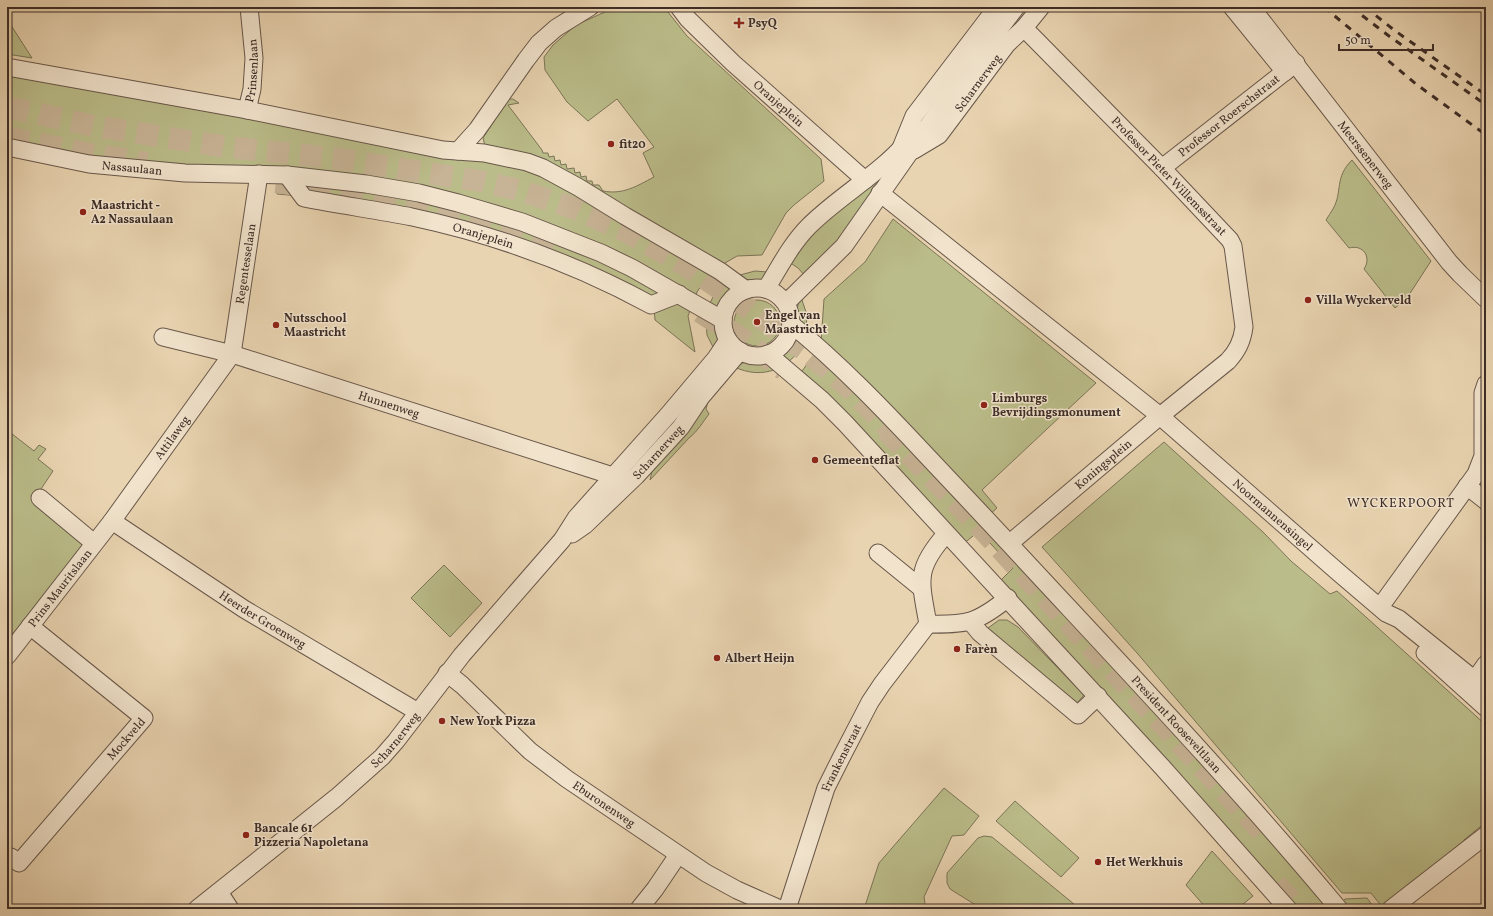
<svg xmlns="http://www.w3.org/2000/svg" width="1493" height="916" font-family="Vollkorn,serif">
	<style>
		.green { fill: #babc89; stroke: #7c7458 }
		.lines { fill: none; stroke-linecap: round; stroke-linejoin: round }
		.highway-tunnel { stroke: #c7b395; stroke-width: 22; stroke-dasharray: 22 11; stroke-linecap: butt }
		.minor-casing { stroke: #69574a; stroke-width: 19 }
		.minor { stroke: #f1e3cc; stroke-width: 17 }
		.rail { stroke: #3e2d27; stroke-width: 3; stroke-dasharray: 7 7; stroke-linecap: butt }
		.poi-dot { fill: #8f2418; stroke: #f1e3cc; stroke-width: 1.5 }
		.labels { text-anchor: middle; stroke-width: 3; stroke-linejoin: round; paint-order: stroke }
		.poi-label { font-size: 12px; font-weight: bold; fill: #3e2d27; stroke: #f1e3cc; text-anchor: start }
		.street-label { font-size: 12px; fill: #3e2d27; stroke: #f1e3cc }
		.neighbourhood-label { font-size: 13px; letter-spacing: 1px; fill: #3e2d27; stroke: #f1e3cc }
	</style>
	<rect width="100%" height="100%" fill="#e9d4b1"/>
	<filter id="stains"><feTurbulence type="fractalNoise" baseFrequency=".005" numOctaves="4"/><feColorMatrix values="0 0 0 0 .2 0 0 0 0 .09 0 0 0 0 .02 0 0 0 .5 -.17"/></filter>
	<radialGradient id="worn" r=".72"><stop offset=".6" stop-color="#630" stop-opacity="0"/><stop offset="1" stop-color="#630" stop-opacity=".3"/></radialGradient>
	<g class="green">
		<path d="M616,7H664L687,36L821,159L824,181L794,205L786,213L762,255L737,256L720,266L485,146L483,138L508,99H513L519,103L508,105L542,150L543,153H548L549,157L554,156L555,161L560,160L561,165L566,164L567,169L574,168L575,173L580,172L581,177L586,176L587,181H592L593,185H599L603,191C623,195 637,186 654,177L643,153L654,147L617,99L588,121L567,102L545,70L544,57L553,45L576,25Z"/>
		<path d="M7,19L32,58L7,54Z"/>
		<path d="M7,72L530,166L711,271L697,292L688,316L695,352L655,320L654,307L562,258L310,197L277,194L279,172L130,165L7,143Z"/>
		<path d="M903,154L842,241L806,277L798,268L789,262L801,244Z"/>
		<path d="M1352,160L1431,261L1407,298L1395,308L1364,269C1372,257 1363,244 1349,248L1326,220C1328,216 1331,213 1333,209C1343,191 1334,178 1352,160Z"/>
		<path d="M893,219L1096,383L982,490L997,508L988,516L821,343L824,299L865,262Z"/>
		<path d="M755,271L767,272L763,279C753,282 746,280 736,276Z"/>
		<path d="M726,282L735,288L722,301L717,313L708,307L714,295Z"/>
		<path d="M801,297L807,315L806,330C798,320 794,310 801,297Z"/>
		<circle cx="757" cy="323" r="23"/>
		<path d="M706,317C719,328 721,334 715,351L707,335Z"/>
		<path d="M796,334L805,341L797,354L786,364L778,357L790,347Z"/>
		<path d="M817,351L1023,564L1333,909H1291L998,583L1013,568L979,531L962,545L799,375Z"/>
		<path d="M745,362L768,364L776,369C762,375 748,373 734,367Z"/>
		<path d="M708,402L706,409L709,414C703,422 697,432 689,438L650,480L652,471Z"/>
		<path d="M7,430L34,451L39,445L46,449L38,459L53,471L35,498L88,542L7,647Z"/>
		<path d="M1164,442L1263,532L1291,561L1330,594L1337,591L1486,725V822L1464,840L1465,843L1383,908L1371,893H1342L1137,653L1042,547Z"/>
		<path d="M444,565L482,603L450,637L411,598Z"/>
		<path d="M999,620H1007L1018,627L1084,695L1077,703L984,631Z"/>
		<path d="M944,788L979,816L964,835L952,836L924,897L925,903L922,909H864L879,863Z"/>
		<path d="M1015,801L1079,858L1061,877L996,821Z"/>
		<path d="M984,836L992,837L1080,909H982L950,889L947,883V873L978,838Z"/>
		<path d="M1212,851L1253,896L1237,909H1207L1186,885Z"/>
		<path d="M1367,898L1375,909H1345L1340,904L1345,899Z"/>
	</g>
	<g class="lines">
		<g class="highway-tunnel">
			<path d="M7,107L94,126L228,147L333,158L479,181L519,190L573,208L625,231L685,265L742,304L812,356L851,389L898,438"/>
			<path d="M7,137L85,153L147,163"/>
			<path d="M276,182L415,201L454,210"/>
			<path d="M438,210L473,218L565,246"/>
			<path d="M700,312L738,336L784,370"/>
			<path d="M886,430L983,530L1266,836"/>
			<path d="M1276,884L1298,909"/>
		</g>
		<g class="minor-casing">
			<g id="minor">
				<path id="s1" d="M679,7L688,19L733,63L865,180"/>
				<path d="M1232,7L1285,72"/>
				<path id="s2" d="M1251,7L1449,262L1460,274L1486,299"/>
				<path d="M7,67L247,110L443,150L484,153L527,162L543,168L578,187L625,216L720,271L746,290"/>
				<path id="s3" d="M247,110L252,89L254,58L249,7"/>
				<path id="s4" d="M7,147L89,164L185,173L287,175L366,184L419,193L458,203L522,222L601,253L632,268L723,320"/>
				<path d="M901,148L914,116L997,7"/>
				<path id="s5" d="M914,150L939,135L1007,44L1024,28L1041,7"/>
				<path d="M458,151L477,130L526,60L539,43L556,28L590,7"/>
				<path id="s6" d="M1162,168L1296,63"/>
				<path id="s7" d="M287,175L304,198C340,205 376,210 412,217C496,235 576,264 651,305L679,294"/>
				<path id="s8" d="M880,193L1160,416L1338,572L1386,613L1399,619L1486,689"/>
				<circle cx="757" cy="322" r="34"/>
				<path d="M766,289C779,268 791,244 809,226C839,196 878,175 906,143"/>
				<path d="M786,303L844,246L961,79L1016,7"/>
				<path id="s9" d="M791,324C840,364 884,410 927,456C961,492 995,528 1029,565C1134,678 1240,790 1339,909"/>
				<path id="s10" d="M163,337L232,354L613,476"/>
				<path d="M768,354L822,400L845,423L1163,768L1288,909"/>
				<path d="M1467,486L1486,501"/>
				<path d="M40,498L94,543"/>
				<path id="s11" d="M112,521L244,609L418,712"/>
				<path id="s12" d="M572,534L585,525L636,476L681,427L701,397L740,351"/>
				<path id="s13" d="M1010,543L1160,416L1228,361C1237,351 1242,342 1244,327L1233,246L1230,240L1162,168L1024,28"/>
				<path d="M878,553L921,588"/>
				<path d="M1380,607L1476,474L1483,456V393L1486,384"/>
				<path d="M971,622L980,633L1078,715L1098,696"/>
				<path d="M928,624C967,625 977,623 1008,598"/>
				<path d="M1425,653L1486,708"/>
				<path id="s14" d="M7,656L112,521L232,354L259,174"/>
				<path id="s15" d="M447,673L462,685L530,751L567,779L706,873L737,890L780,909"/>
				<path d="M1469,688L1486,664"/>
				<path id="s16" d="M11,857L19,863L144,718L30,626"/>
				<path d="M219,892L230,909"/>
				<path id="s17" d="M197,909L337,797L382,757L396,741L462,655L562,540L576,518L668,415L716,358L728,340"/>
				<path d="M639,909L655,889L678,855"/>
				<path id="s18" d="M787,909L826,788L841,758L870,702L882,684L928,624C920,580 915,569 946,534"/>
				<path d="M1391,909L1486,835"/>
			</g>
		</g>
		<use href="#minor" class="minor"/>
		<g class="rail">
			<path d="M1324,7L1416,84L1486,135"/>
			<path d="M1351,7L1389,36L1486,105"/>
			<path d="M1365,7L1394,30L1486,95"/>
		</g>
	</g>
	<g class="poi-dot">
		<path d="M737 17h4v4h4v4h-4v4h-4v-4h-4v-4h4z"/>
		<circle cx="611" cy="144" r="4"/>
		<circle cx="83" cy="212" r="4"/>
		<circle cx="1308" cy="300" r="4"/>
		<circle cx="757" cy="322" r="4"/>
		<circle cx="276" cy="325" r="4"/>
		<circle cx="984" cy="405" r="4"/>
		<circle cx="815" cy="460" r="4"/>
		<circle cx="957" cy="649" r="4"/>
		<circle cx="717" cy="658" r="4"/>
		<circle cx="442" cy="721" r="4"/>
		<circle cx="246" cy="835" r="4"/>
		<circle cx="1098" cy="862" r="4"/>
	</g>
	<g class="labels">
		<g class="poi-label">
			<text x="748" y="27">PsyQ</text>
			<text x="619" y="148">fit20</text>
			<text x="91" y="209">Maastricht -<tspan x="91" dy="14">A2 Nassaulaan</tspan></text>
			<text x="1316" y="304">Villa Wyckerveld</text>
			<text x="765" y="319">Engel van<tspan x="765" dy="14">Maastricht</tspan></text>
			<text x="284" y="322">Nutsschool<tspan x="284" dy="14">Maastricht</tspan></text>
			<text x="992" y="402">Limburgs<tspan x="992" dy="14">Bevrijdingsmonument</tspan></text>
			<text x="823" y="464">Gemeenteflat</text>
			<text x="965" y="653">Farèn</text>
			<text x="725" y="662">Albert Heijn</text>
			<text x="450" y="725">New York Pizza</text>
			<text x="254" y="832">Bancale 61<tspan x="254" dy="14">Pizzeria Napoletana</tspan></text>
			<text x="1106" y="866">Het Werkhuis</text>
		</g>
		<g class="street-label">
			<text dy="4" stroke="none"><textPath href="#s3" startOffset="40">Prinsenlaan</textPath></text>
			<text dy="4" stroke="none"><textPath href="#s5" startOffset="94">Scharnerweg</textPath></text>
			<text dy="4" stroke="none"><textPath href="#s1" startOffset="139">Oranjeplein</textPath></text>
			<text dy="4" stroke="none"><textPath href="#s6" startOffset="85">Professor Roerschstraat</textPath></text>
			<text dy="4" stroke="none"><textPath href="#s2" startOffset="187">Meerssenerweg</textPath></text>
			<text dy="4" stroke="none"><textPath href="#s4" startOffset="127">Nassaulaan</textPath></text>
			<text transform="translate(1169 176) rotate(46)" y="4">Professor Pieter Willemsstraat</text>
			<text dy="4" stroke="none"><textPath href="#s7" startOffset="212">Oranjeplein</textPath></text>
			<text dy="4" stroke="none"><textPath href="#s14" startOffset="468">Regentesselaan</textPath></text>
			<text dy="4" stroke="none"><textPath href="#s10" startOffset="236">Hunnenweg</textPath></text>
			<text dy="4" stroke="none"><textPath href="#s14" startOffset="274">Attilaweg</textPath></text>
			<text dy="4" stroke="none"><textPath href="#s12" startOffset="119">Scharnerweg</textPath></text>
			<text dy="4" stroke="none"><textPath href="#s13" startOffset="122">Koningsplein</textPath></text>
			<text dy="4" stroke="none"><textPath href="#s8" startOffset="508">Noormannensingel</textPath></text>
			<text dy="4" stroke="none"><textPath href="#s14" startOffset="86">Prins Mauritslaan</textPath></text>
			<text dy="4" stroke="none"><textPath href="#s11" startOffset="180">Heerder Groenweg</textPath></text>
			<text dy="4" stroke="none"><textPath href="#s9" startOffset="556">President Rooseveltlaan</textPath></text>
			<text dy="4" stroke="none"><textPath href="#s16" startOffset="174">Mockveld</textPath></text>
			<text dy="4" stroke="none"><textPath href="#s17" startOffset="261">Scharnerweg</textPath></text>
			<text dy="4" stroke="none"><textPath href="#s18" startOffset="161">Frankenstraat</textPath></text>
			<text dy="4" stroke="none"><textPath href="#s15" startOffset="205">Eburonenweg</textPath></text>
		</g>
		<g class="neighbourhood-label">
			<text x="1401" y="507">WYCKERPOORT</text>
		</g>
	</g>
	<rect width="1493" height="916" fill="none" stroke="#e9d4b1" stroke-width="24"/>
	<rect x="8" y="8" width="1477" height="900" fill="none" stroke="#3e2d27" stroke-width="2"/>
	<rect x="12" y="12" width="1469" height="892" fill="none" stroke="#3e2d27"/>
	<path d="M1339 44v6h94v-6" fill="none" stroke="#3e2d27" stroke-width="2"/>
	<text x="1345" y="44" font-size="12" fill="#3e2d27" stroke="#f1e3cc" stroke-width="3" paint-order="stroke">50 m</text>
	<rect width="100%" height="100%" filter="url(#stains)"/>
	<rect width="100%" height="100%" fill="url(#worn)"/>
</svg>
